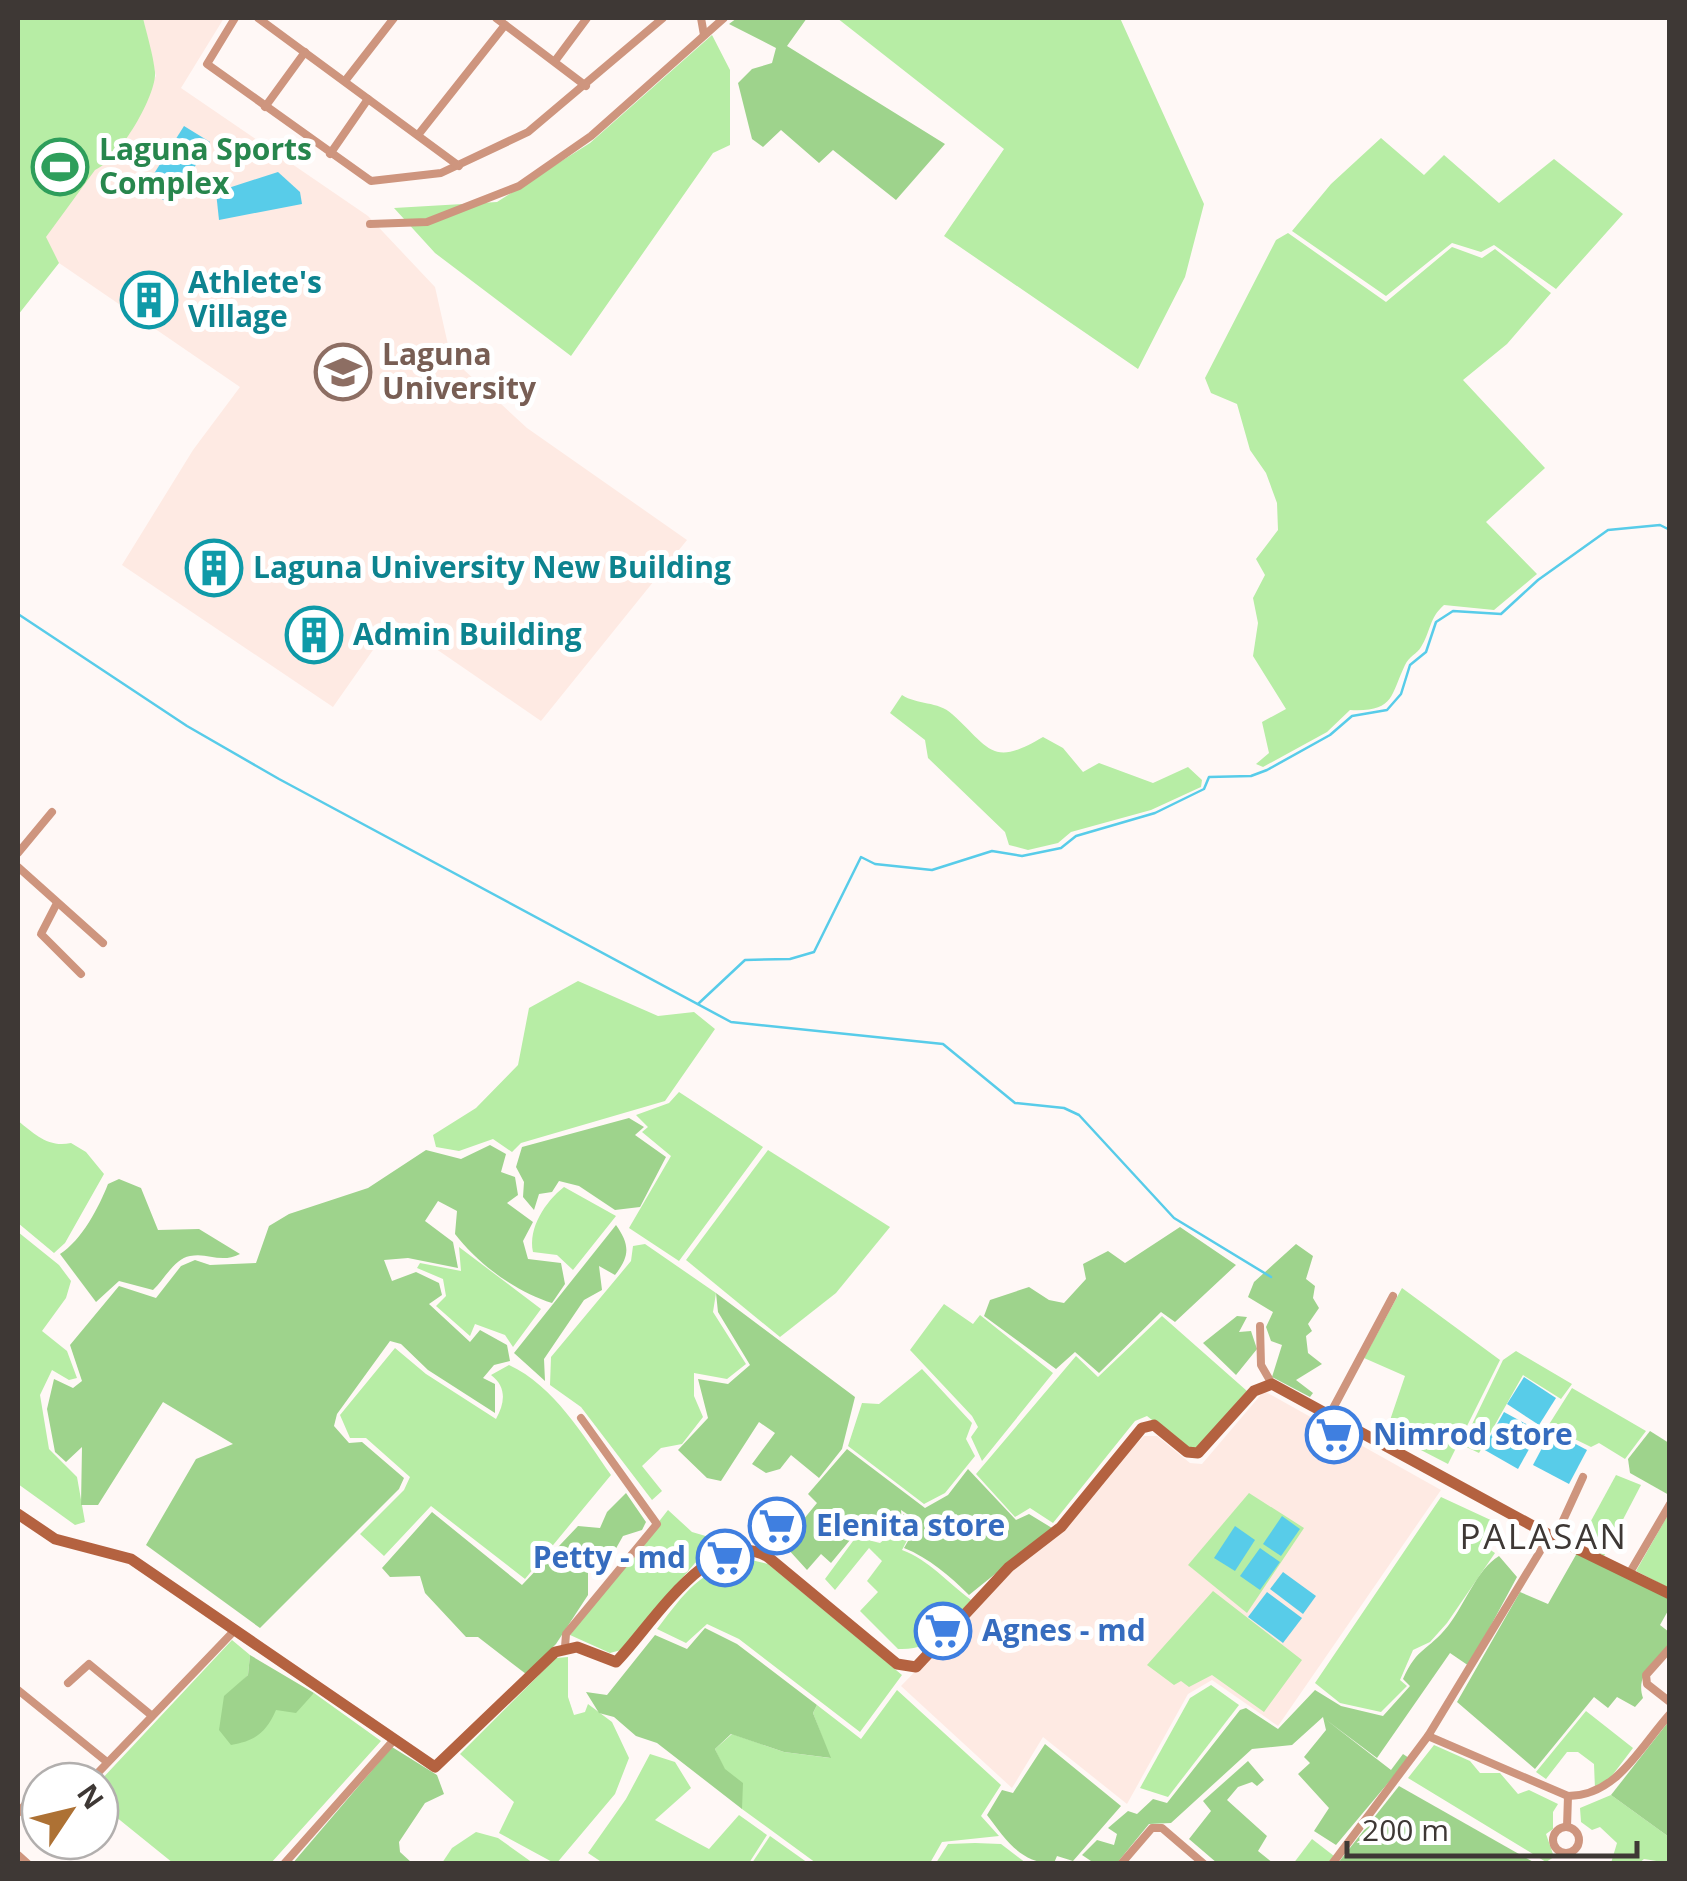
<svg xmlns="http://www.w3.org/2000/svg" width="1687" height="1881" font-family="'Open Sans',sans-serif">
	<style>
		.built { fill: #feeae3 }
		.green { fill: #b7eda5 }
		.forest { fill: #9ed38c }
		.water { fill: #58cce9 }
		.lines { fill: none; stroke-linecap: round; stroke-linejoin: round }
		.stream { stroke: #58cce9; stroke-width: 2.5 }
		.street { stroke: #ce957e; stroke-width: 8 }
		.secondary { stroke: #b46240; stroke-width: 11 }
		.labels { text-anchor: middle; stroke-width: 10; stroke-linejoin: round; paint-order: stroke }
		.leisure-label { font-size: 30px; font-weight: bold; fill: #27864d; stroke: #fff; text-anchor: start }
		.culture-label { font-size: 30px; font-weight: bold; fill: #0d838f; stroke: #fff; text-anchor: start }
		.education-label { font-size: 30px; font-weight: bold; fill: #785e54; stroke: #fff; text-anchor: start }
		.shop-label { font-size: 30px; font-weight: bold; fill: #366cbe; stroke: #fff; text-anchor: start }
		.quarter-label { font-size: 35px; letter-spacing: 2.5px; fill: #3e3835; stroke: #fff }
	</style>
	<rect width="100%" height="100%" fill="#fff8f6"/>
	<g class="built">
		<path d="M143,18H224L181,88L368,216L435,287L451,358L527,428L687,540L541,721L394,620L333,707L122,565L193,450L240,387L59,263L45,238L156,76Z"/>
		<path d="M1264,1391L1441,1490L1278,1726L1212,1680L1188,1694L1127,1804L1043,1737L1012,1788L901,1686L1144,1436H1157L1190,1463L1202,1464Z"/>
	</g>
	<g class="green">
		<path d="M18,18H143C147,35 153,54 155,72C157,96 117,162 95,170L46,237L59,263L18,315Z"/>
		<path d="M837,18H1120L1204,204L1185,277L1138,369L944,236L1004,149Z"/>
		<path d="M712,35L730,70V145L713,153L571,356L435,253L394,208L497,202L590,143Z"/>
		<path d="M1381,138L1424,175L1444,155L1499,203L1554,159L1623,214L1556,289L1494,245L1481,252L1452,243L1386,296L1292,231L1331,184Z"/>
		<path d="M1288,233L1386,302L1452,247L1482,258L1495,249L1551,293L1507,344L1463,380L1545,468L1486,522L1537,574L1494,610L1444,605C1429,618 1431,631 1421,647C1417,654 1409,656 1405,665C1390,697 1394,712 1350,710L1327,732L1263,767L1256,764L1269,753L1262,722L1286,709L1253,656L1258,623L1253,598L1265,575L1256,559L1278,530L1277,503L1266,473L1250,450L1237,404L1211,393L1205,378L1276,240Z"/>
		<path d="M902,695C917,705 938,701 952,714C990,748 991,768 1043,737L1063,748L1083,772L1099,763L1153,783L1188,767L1202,780L1201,787L1151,810L1071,832L1058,843L1028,850L1009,845L1005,832L928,758L925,740L890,713Z"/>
		<path d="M578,981L658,1016L694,1012L715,1029L665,1101L521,1143L512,1152L493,1139L459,1151L436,1147L433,1135L476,1108L518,1065L529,1008Z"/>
		<path d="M679,1092L763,1147L679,1261L629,1228L671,1156L642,1132L648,1127L636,1115L669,1103Z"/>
		<path d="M18,1121C35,1134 48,1148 71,1143L86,1152L104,1174L65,1243L54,1253L18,1223Z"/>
		<path d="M768,1150L890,1227L836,1293L780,1337L686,1260Z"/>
		<path d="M564,1187L616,1216L573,1270L557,1255L533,1252C528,1228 545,1202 564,1187Z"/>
		<path d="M18,1232L59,1265L71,1281L66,1298L42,1331L67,1351L77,1378L69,1380L52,1370L40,1395L49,1449L77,1477L85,1522L75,1525L18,1484Z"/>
		<path d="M645,1244L716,1293L713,1312L746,1364L727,1379L694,1373V1396L703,1417L682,1444L661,1448L642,1466L662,1491L652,1500L581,1407L550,1385L551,1357L631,1261L633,1246Z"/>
		<path d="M459,1247L541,1309L513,1347L505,1335L475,1324L470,1336L436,1306L446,1296L443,1279L417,1268L420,1263L461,1271Z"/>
		<path d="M1402,1288L1500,1360L1448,1464L1386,1432L1405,1376L1364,1358Z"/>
		<path d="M944,1304L973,1324L980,1315L1053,1373L982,1461L971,1437L978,1427L972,1416L910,1350Z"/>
		<path d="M1162,1316L1247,1391L1198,1449H1189L1147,1416L1135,1421L1053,1523L1030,1508L1015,1517L976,1474L1076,1356L1098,1377Z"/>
		<path d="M395,1348L426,1374L496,1419C505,1403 507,1387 491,1375L509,1365C554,1386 583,1435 611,1475L525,1579L431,1506L384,1556L360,1534L404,1490L410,1477L366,1438H350L340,1415Z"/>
		<path d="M1516,1351L1572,1384L1561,1399L1523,1375L1479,1453L1462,1445L1503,1360Z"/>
		<path d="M922,1369L972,1423L966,1439L975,1456L945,1493L924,1504L848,1446L862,1403L879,1404Z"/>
		<path d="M1572,1388L1646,1431L1625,1459L1599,1443L1591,1447L1548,1426Z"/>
		<path d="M1616,1475L1641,1485L1604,1556L1580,1541Z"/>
		<path d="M1249,1493L1304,1528L1247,1613L1188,1565Z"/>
		<path d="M1441,1497L1495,1522L1486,1547L1495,1553L1447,1623L1430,1642L1413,1650L1400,1680L1407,1686L1381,1712L1340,1703L1315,1683Z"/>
		<path d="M668,1510L692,1532L726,1542L724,1550L695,1563L621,1650L610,1653L570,1635Z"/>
		<path d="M1669,1513V1588L1636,1571Z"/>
		<path d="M903,1514L916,1523L902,1550C929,1560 947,1582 971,1600C948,1625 935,1651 898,1649L860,1611L878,1592L867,1581L882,1561L869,1548L835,1590L825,1579L856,1537L880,1543L903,1524Z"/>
		<path d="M747,1559L768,1564L902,1675L860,1732L739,1639L707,1624L686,1643L657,1629C687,1590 698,1572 747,1559Z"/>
		<path d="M1213,1591L1302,1660L1264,1712L1212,1675L1189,1687L1181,1681L1174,1685L1147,1665Z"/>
		<path d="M232,1640L250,1655L248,1675L236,1687L276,1710L302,1703L314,1693L381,1741L271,1863H173L100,1804V1781Z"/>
		<path d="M568,1657V1697L574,1715L585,1712L588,1704L612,1722L629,1758L615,1794L556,1864L499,1833L514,1802L460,1754L556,1658Z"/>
		<path d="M1211,1685L1239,1705L1168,1797L1140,1788L1190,1698Z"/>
		<path d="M897,1690L1001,1785L981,1816L999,1836L942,1842L930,1863H816L742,1809L715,1749L732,1734L784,1752L830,1758L813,1713L817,1705L861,1739Z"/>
		<path d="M1586,1711L1633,1748L1608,1781L1595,1789L1594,1764L1578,1752H1567L1546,1779L1536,1772Z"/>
		<path d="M1434,1745L1470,1761L1480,1773H1500L1518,1794L1529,1790L1558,1804L1553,1812V1829L1546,1834L1554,1857L1546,1862L1408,1778Z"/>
		<path d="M650,1754L675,1762L691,1788L655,1820L709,1849L739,1815L767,1835L749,1863H603L588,1853L626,1799Z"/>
		<path d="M1611,1795L1669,1837V1863L1644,1859L1639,1863H1611L1617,1843L1600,1827L1592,1830L1581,1822L1580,1808Z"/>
		<path d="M476,1832L498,1838L533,1863H442L452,1848Z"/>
		<path d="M770,1836L808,1863H752Z"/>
		<path d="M1312,1839L1334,1856L1329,1863L1293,1864Z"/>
		<path d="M975,1843L1001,1844L1026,1863H936L948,1844Z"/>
	</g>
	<g class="forest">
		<path d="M737,18H807L787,46L945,144L896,200L833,150L819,163L781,130L763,147L752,139L738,83L752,69L772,63L776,48L729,24Z"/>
		<path d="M629,1118L644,1127L635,1135L666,1157L640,1207L615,1210L579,1186L559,1181L552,1192L539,1194L534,1210L523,1197L524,1182L516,1167L522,1147Z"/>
		<path d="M490,1145L506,1154L501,1172L515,1177L518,1195L507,1203L533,1222L523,1241L528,1259L561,1263L565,1284L552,1303C516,1292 478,1264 455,1234L457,1211L438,1201L425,1221L453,1242L458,1268L408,1258L384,1260L392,1281L416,1272L439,1283L442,1295L429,1304L470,1342L480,1330L507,1345L510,1361L494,1365L483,1378L495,1384V1413L428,1370L401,1344L390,1341L337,1414L334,1426L349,1443L362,1442L404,1478L399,1489L260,1628L146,1545L196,1459L233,1444L163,1402L98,1505H81L82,1447L66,1462L55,1452L47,1409L54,1379L73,1388L82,1381L70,1345L119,1286L156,1298L181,1266L195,1260L210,1265L256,1263L269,1226L289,1214L368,1188L426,1150L461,1159Z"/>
		<path d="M119,1179L141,1188L158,1230L199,1229L240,1254C220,1264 208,1252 190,1256C174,1259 164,1280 153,1290L119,1281L96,1302L60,1254C82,1240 99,1207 108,1184Z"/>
		<path d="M616,1225C630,1245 630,1256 615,1275L599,1266L602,1290L584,1300L544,1359L545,1381L514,1353Z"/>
		<path d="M1180,1227L1236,1265L1175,1322L1161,1312L1099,1373L1075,1352L1056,1369L984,1316L990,1300L1029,1287L1049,1300L1064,1303L1086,1279L1083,1264L1108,1251L1125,1263Z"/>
		<path d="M1296,1244L1313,1256L1306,1279L1315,1286L1313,1298L1319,1308L1308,1324L1312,1331L1306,1336L1308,1353L1322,1364L1296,1380L1313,1393L1310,1397L1272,1377L1282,1345L1271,1341L1266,1327L1273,1312L1248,1297L1254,1282Z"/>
		<path d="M716,1293L855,1397L842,1449L819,1478L791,1455L780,1469L766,1473L752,1464L775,1433L759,1422L721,1481L707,1478L678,1450L708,1418L698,1379L728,1384L750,1365L718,1312Z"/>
		<path d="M1237,1316L1247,1317L1239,1332L1251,1331L1257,1349L1236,1375L1203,1343Z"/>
		<path d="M1650,1431L1669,1443V1495L1630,1473L1628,1459Z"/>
		<path d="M847,1449L925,1508L948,1495L968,1469L1016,1520L1029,1514L1052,1528L969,1595C950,1576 929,1558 904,1548L919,1522L901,1510L902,1522L880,1540L855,1534L831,1563L821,1554L807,1570L787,1548L803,1534V1520L817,1503L808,1494Z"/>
		<path d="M626,1493L646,1522L642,1530L623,1536L614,1552L588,1559V1595L556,1644L526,1674L478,1637H466L425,1593L420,1576L390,1577L382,1568L432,1512L522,1585L578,1526L600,1528L607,1512Z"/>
		<path d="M1577,1553L1669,1598V1609L1660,1625L1669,1632V1645C1655,1661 1635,1675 1643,1698L1635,1707L1617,1697L1608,1708L1594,1697L1535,1769L1457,1702L1520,1592L1548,1604Z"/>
		<path d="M1499,1556L1517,1577L1469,1666L1450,1653L1377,1758L1325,1719L1391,1770L1403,1754L1409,1758L1336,1845L1314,1831L1329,1808L1298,1774L1310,1763L1304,1757L1326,1730L1323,1717L1292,1745L1252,1749L1171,1823L1149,1824L1117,1863H1094L1082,1855L1097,1840L1114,1845L1117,1834L1108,1828L1128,1811L1137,1814L1153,1799L1167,1803L1240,1710L1246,1708L1278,1729L1315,1690L1341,1706L1383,1716L1410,1686L1403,1679C1418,1646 1427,1652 1448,1626C1464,1606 1477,1569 1499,1556Z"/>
		<path d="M705,1628L737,1644L817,1705L813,1713L831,1758L784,1752L731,1734L715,1749L725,1769L743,1783L742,1809L657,1743L636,1736L614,1717L599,1713L586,1692L607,1695L655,1635L687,1649Z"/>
		<path d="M250,1655L314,1693L296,1713L276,1710C266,1733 255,1741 231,1745L219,1730L224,1696L248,1675Z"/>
		<path d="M1669,1721V1837L1611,1795Z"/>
		<path d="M1045,1744L1121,1806L1073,1861L1057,1856L1054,1863C1021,1864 1006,1840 987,1815L1002,1790L1013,1793Z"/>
		<path d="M392,1747L437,1775L444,1794L425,1803L399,1842L400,1852L412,1863L292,1864Z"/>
		<path d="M1248,1761L1264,1780L1257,1786L1252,1782L1238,1787L1227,1800L1267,1836L1258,1851L1273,1863H1217L1189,1839L1211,1811L1203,1801Z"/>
		<path d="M1399,1786L1535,1863H1338Z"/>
	</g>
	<g class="water">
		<path d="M184,126L210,142L171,205L145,188Z"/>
		<path d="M278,172L300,192L302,204L219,220L216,192Z"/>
		<path d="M1524,1377L1556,1398L1539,1425L1507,1404Z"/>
		<path d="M1504,1412L1539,1431L1518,1469L1483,1449Z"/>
		<path d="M1551,1431L1587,1450L1569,1484L1533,1465Z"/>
		<path d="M1282,1516L1300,1529L1281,1556L1263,1544Z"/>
		<path d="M1235,1526L1255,1540L1235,1571L1214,1558Z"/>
		<path d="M1260,1548L1280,1562L1260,1590L1240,1576Z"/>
		<path d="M1283,1572L1316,1596L1303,1614L1270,1589Z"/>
		<path d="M1267,1592L1302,1618L1283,1643L1248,1617Z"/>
	</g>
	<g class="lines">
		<g class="stream">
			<path d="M18,614L187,726L279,779L731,1022L943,1044L1015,1103L1064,1108L1079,1115L1174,1218L1271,1277"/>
			<path d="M698,1004L745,960L790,959L814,952L861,857L875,864L932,870L992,851L1022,856L1061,848L1076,836L1155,813L1204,789L1209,777L1251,776L1267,770L1330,735L1352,716L1387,710L1401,694L1410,665L1426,652L1436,622L1453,611L1501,614L1538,580L1608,530L1660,525L1670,530"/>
		</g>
		<g class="street">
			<path d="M235,18L207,64L371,181L441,173L528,132L663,18"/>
			<path d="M258,18L459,166"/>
			<path d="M496,18L586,86"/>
			<path d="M701,18L704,35"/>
			<path d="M555,61L587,18"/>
			<path d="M345,81L394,18"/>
			<path d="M265,107L305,52"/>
			<path d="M418,135L505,25"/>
			<path d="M330,154L368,99"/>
			<path d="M370,224L427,222L519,186L591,136L724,18"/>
			<path d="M18,853L52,812"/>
			<path d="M18,867L103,943"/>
			<path d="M57,903L41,934L81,974"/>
			<path d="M1260,1326L1261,1365L1272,1384"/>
			<path d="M1330,1414L1393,1296"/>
			<path d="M1555,1538L1583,1477"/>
			<path d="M1629,1574L1670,1504"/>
			<path d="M565,1647L566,1634L657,1524L581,1418"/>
			<path d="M1670,1648L1646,1675L1647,1684L1670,1702"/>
			<path d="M68,1683L89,1664L151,1715"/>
			<path d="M18,1690L107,1762"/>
			<path d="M1428,1736L1568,1796C1617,1796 1640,1747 1670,1714"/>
			<path d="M46,1781H54"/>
			<path d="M90,1781L233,1632"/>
			<path d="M18,1813L40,1787"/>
			<path d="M1567,1827L1568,1796"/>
			<circle cx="1566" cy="1840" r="13"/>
			<path d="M18,1855L28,1864"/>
			<path d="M284,1864L393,1741"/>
			<path d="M1121,1864L1152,1828H1162L1204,1864"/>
			<path d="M1332,1864L1428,1736L1550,1535"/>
		</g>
		<path class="secondary" d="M18,1514L55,1539L131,1559L435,1767L555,1652L577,1647L616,1662C650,1628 712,1523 768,1557L897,1664L916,1667L1009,1567L1061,1527L1142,1428L1154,1425L1187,1452L1198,1453L1254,1391L1272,1384L1555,1538L1670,1594"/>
	</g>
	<defs>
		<g id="stadium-ring" transform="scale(2.875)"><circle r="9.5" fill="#fff" stroke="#2e9e5b" stroke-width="1.5"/><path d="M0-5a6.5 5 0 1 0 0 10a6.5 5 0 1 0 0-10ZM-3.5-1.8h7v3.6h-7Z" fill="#2e9e5b"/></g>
		<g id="building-ring" transform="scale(2.875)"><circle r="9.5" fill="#fff" stroke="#0f9aa8" stroke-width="1.5"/><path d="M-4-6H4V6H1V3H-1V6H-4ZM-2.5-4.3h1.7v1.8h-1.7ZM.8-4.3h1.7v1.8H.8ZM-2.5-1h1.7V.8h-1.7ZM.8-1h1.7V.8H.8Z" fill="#0f9aa8"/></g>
		<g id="university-ring" transform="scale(2.875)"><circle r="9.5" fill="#fff" stroke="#8d6e63" stroke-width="1.5"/><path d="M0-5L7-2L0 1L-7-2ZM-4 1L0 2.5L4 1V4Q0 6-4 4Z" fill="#8d6e63"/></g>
		<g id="supermarket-ring" transform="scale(2.875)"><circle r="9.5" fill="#fff" stroke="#3f7fe0" stroke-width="1.5"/><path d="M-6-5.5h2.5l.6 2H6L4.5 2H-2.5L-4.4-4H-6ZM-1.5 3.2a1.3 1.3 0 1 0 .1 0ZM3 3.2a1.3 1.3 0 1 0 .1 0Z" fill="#3f7fe0"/></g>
	</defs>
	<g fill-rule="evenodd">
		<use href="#stadium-ring" x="60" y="167"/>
		<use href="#building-ring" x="149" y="300"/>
		<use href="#university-ring" x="343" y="372"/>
		<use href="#building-ring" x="214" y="568"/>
		<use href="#building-ring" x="314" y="635"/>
		<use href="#supermarket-ring" x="1334" y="1435"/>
		<use href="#supermarket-ring" x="777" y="1526"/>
		<use href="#supermarket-ring" x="725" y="1558"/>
		<use href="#supermarket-ring" x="943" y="1631"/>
	</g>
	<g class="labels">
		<g class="leisure-label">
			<text x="99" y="160">Laguna Sports<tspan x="99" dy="34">Complex</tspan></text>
		</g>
		<g class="culture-label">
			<text x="188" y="293">Athlete's<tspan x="188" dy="34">Village</tspan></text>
			<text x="253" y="578">Laguna University New Building</text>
			<text x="353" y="645">Admin Building</text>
		</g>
		<g class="education-label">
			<text x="382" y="365">Laguna<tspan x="382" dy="34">University</tspan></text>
		</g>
		<g class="shop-label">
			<text x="1373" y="1445">Nimrod store</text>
			<text x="816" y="1536">Elenita store</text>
			<text x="686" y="1568" text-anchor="end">Petty - md</text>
			<text x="982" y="1641">Agnes - md</text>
		</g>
		<g class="quarter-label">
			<text x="1544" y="1549">PALASAN</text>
		</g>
	</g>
	<rect width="1687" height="1881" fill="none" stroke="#3e3835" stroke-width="40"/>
	<g transform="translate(70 1811) rotate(55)"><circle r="48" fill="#ffffff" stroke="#b2afae" stroke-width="2.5"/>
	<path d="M0-8L18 38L0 25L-18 38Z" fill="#ad7134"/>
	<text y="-15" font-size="28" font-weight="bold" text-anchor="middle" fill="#3e3835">N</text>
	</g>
	<path d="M1347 1841v15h290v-15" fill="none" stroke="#3e3835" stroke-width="5"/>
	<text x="1362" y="1841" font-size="30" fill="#3e3835" stroke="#ffffff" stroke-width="8" paint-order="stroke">200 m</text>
</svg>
